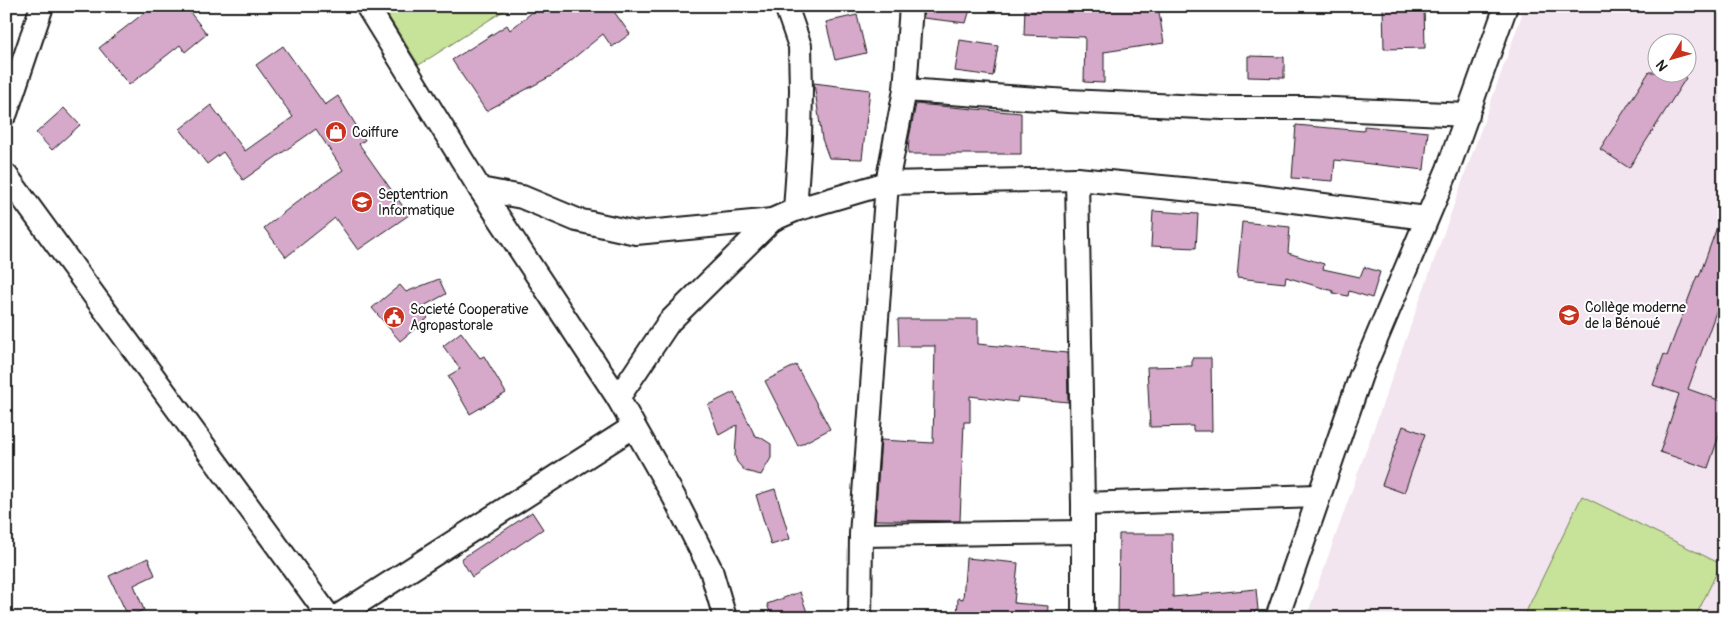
<svg xmlns="http://www.w3.org/2000/svg" width="1730" height="624" font-family="Pangolin,sans-serif">
	<style>
		.built { fill: #f3e5ef; fill-rule: evenodd }
		.green { fill: #c7e299; stroke: #727f5a }
		.building { fill: #d6a8ca; stroke: #1c1c1c }
		.lines { fill: none; stroke-linecap: round; stroke-linejoin: round }
		.minor-casing { stroke: #1c1c1c; stroke-width: 26 }
		.minor { stroke: #fff; stroke-width: 22 }
		.labels { text-anchor: middle; stroke-width: 4; stroke-linejoin: round; paint-order: stroke }
		.poi-label { font-size: 14px; fill: #1c1c1c; stroke: #fff; text-anchor: start }
	</style>
	<rect width="100%" height="100%" fill="#fff"/>
	<filter id="ink" filterUnits="userSpaceOnUse"><feTurbulence type="fractalNoise" baseFrequency=".02" numOctaves="2"/><feDisplacementMap in="SourceGraphic" scale="10" xChannelSelector="R" yChannelSelector="G"/><feConvolveMatrix kernelMatrix="1 2 1 2 8 2 1 2 1" color-interpolation-filters="sRGB"/></filter>
	<g filter="url(#ink)">
		<path class="built" d="M1525,6H1710L1724,10V592L1714,618H1306ZM1658,42H1688V72H1658Z"/>
		<g class="green">
			<path d="M382,6H511L419,65Z"/>
			<path d="M1582,496L1721,564L1695,618H1523Z"/>
		</g>
		<g class="building">
			<path d="M153,6H185L207,34L185,52L180,45L129,85L99,48Z"/>
			<path d="M540,6H610L630,34L612,47L603,34L553,75L486,111L452,60L507,25L510,30Z"/>
			<path d="M924,6H971L966,23L923,18Z"/>
			<path d="M1025,6H1081V12L1115,6H1158L1164,43L1104,52V83L1084,82L1085,37L1024,35Z"/>
			<path d="M1383,6H1424L1425,48L1384,49Z"/>
			<path d="M857,15L866,53L835,60L826,22Z"/>
			<path d="M960,40L998,46L993,76L955,71Z"/>
			<path d="M283,46L325,105L338,96L365,140L359,144L409,215L358,250L335,218L286,257L264,228L302,198L343,170L316,129L243,180L223,152L207,164L180,129L211,105L245,151L293,117L256,65Z"/>
			<path d="M1248,56L1284,57V78L1248,77Z"/>
			<path d="M1649,72H1678L1686,78L1629,168L1600,149Z"/>
			<path d="M814,83L870,90L862,159L829,158L822,139Z"/>
			<path d="M916,104L1021,113V154H908L909,138Z"/>
			<path d="M64,108L80,125L52,150L36,133Z"/>
			<path d="M1296,125L1364,131V126L1428,132L1424,170L1335,160L1333,181L1292,178Z"/>
			<path d="M1153,211L1198,214L1196,248L1151,246Z"/>
			<path d="M1722,213H1724V290L1688,389L1724,402V421L1708,468L1660,452L1679,394L1653,385L1664,354L1667,356L1697,276L1699,277Z"/>
			<path d="M1242,222L1290,227L1288,253L1324,264L1323,269L1360,277L1364,267L1380,272L1372,298L1349,291L1348,296L1333,293V291L1286,277L1285,283L1237,278Z"/>
			<path d="M439,279L446,294L420,308L428,318L400,341L372,308L400,285L406,292Z"/>
			<path d="M898,319H978V344L1067,353L1068,402L1018,397L1017,402L970,396V422H964L960,521L875,520L881,440L933,443L935,346H899Z"/>
			<path d="M461,332L480,358L484,356L506,393L470,414L448,376L460,369L443,346Z"/>
			<path d="M1192,358H1211L1212,431H1193V426L1150,427L1147,367L1192,366Z"/>
			<path d="M796,365L830,429L798,446L765,381Z"/>
			<path d="M734,392L755,436L760,437L771,444V458L761,475L745,471L737,462L735,456L737,425L719,435L708,405Z"/>
			<path d="M1403,426L1425,434L1404,493L1382,485Z"/>
			<path d="M775,489L790,539L771,545L756,495Z"/>
			<path d="M532,512L543,529L472,577L461,559Z"/>
			<path d="M1119,534H1172L1173,597L1256,589L1258,610L1242,618H1118Z"/>
			<path d="M148,558L155,575L134,585L144,610L128,616L109,576Z"/>
			<path d="M966,558L1018,563L1014,603L1048,606L1047,618H957L958,598L963,599Z"/>
			<path d="M800,592L809,618H772L767,604Z"/>
		</g>
		<g class="lines">
			<g class="minor-casing">
				<g id="minor">
					<path d="M367,6L480,189L618,398L674,497L711,570L725,618"/>
					<path d="M786,6L800,46L801,90L800,138L795,210"/>
					<path d="M905,90L1068,101L1223,108H1311L1468,115"/>
					<path d="M6,113L42,6"/>
					<path d="M6,175L330,618"/>
					<path d="M1077,179L1083,504V618"/>
					<path d="M480,189L522,197L577,220L636,233L772,220L795,210L887,183L1077,179L1246,195L1426,218"/>
					<path d="M618,398L669,322L772,220"/>
					<path d="M1083,504L1318,496"/>
					<path d="M861,535L1083,532"/>
					<path d="M335,618L633,427"/>
					<path d="M860,618L861,535L887,183L905,90L911,6"/>
					<path d="M1277,618L1361,375L1448,169L1506,6"/>
				</g>
			</g>
			<use href="#minor" class="minor"/>
		</g>
	</g>
	<defs>
		<g id="shop-disc" transform="scale(1.125)"><circle r="9.5" fill="#c8321e" stroke="#fff"/><path d="M-5-2.5h2.3a2.7 3.5 0 0 1 5.4 0H5L5.5 6h-11ZM-1.5-2.5h3a1.5 2.3 0 0 0-3 0Z" fill="#fff"/></g>
		<g id="school-disc" transform="scale(1.125)"><circle r="9.5" fill="#c8321e" stroke="#fff"/><path d="M0-5L7-2L0 1L-7-2ZM-4 1L0 2.5L4 1V4Q0 6-4 4Z" fill="#fff"/></g>
		<g id="civic-disc" transform="scale(1.125)"><circle r="9.5" fill="#c8321e" stroke="#fff"/><path d="M-.6-6.5H3V-4.5H.6V-3L4-1V1h2V6H-6V1h2V-1L-.6-3ZM-1.2 2.5V6h2.4V2.5Z" fill="#fff"/></g>
	</defs>
	<g fill-rule="evenodd">
		<use href="#shop-disc" x="336" y="132"/>
		<use href="#school-disc" x="362" y="202"/>
		<use href="#school-disc" x="1569" y="315"/>
		<use href="#civic-disc" x="394" y="317"/>
	</g>
	<g class="labels">
		<g class="poi-label">
			<text x="352" y="137">Coiffure</text>
			<text x="378" y="199">Septentrion<tspan x="378" dy="16">Informatique</tspan></text>
			<text x="1585" y="312">Collège moderne<tspan x="1585" dy="16">de la Bénoué</tspan></text>
			<text x="410" y="314">Societé Cooperative<tspan x="410" dy="16">Agropastorale</tspan></text>
		</g>
	</g>
	<rect width="1730" height="624" fill="none" stroke="#fff" stroke-width="25"/>
	<rect x="12" y="12" width="1705" height="599" fill="none" stroke="#1c1c1c" stroke-width="2" filter="url(#ink)"/>
	<g transform="translate(1672 58) rotate(233)"><circle r="24" fill="#ffffff" stroke="#a4a4a4"/>
	<path d="M0-4L9 19L0 12L-9 19Z" fill="#c8321e"/>
	<text y="-8" font-size="14" font-weight="bold" text-anchor="middle" fill="#1c1c1c">N</text>
	</g>
</svg>
